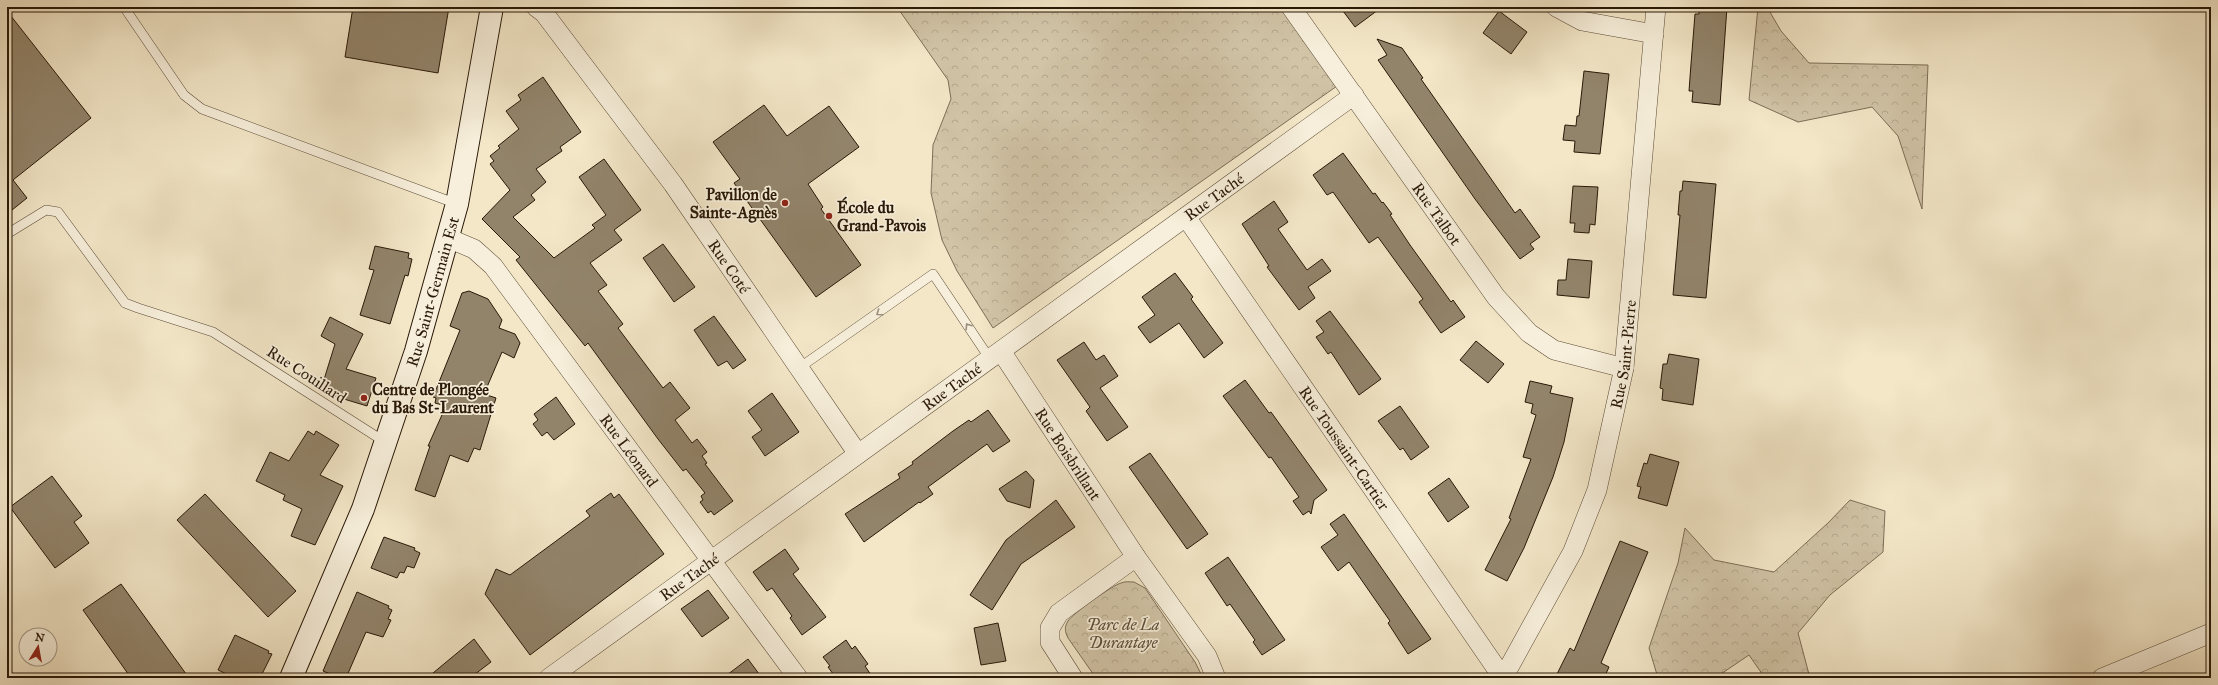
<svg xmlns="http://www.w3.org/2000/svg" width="2218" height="685" font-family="'IM FELL Great Primer',serif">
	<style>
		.forest { fill: url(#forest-crowns); stroke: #7d6e57 }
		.building { fill: #92846b; stroke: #291807 }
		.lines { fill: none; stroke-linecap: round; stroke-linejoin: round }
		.lane-casing { stroke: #5c4c37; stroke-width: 10 }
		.street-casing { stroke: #5c4c37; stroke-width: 20 }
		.secondary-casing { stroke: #291807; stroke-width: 24 }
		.lane { stroke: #f7efdb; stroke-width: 9 }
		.street { stroke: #f7efdb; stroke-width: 19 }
		.secondary { stroke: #f7efdb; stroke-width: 22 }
		.oneway { stroke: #9a8e7c }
		.poi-dot { fill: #8f2418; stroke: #f7efdb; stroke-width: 1.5 }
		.labels { text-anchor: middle; stroke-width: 3.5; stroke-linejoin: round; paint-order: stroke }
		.poi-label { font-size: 16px; font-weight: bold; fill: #291807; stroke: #f7efdb; text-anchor: start }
		.street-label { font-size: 16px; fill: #291807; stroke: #f7efdb }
		.park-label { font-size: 16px; font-style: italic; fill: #5b4c37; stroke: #f7efdb }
	</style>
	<defs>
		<pattern id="forest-crowns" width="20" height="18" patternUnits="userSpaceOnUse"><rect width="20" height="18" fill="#d1c4a7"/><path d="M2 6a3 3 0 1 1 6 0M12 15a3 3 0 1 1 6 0" fill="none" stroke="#b3a88e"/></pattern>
	</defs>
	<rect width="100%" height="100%" fill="#f3e7c8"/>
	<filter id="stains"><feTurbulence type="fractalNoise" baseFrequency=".005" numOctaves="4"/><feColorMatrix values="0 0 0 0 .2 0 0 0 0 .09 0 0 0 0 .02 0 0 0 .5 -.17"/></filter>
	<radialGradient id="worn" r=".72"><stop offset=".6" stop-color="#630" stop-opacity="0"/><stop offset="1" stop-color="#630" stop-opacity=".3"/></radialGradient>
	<g class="forest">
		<path d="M897,7H1284L1337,86L993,328L957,271L942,240L931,193L933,145L951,99L948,80Z"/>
		<path d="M1758,7H1767L1781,31L1809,63L1928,65L1922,209L1898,136L1872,107L1798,122L1749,100Z"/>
		<path d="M1850,500L1885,511L1883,552L1830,595L1798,633L1810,678H1765L1749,655L1715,678H1658L1649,648L1678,563L1685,528L1714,560L1774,572L1829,522Z"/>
		<path d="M1134,582L1145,588L1195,662L1203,678H1096L1068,638C1065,632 1064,627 1068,621C1072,614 1113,585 1121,583C1125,581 1130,582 1134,582Z"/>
	</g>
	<g class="building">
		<path d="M353,7H449L438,73L345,57Z"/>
		<path d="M1340,7H1382L1355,27Z"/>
		<path d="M1699,7H1727L1720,105L1692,102L1693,91H1689L1691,64L1695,14H1699Z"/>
		<path d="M7,11L91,118L13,180L27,198L7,214Z"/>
		<path d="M1499,11L1527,32L1511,54L1483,33Z"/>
		<path d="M1377,39L1402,48L1423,78L1421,79L1515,213L1520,209L1540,237L1530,244L1534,249L1520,259L1475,199L1378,60L1387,55Z"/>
		<path d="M1584,71L1609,74L1600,154L1574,152L1575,141L1563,140L1565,125L1576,126L1577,116H1579Z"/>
		<path d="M543,77L581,132L560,147L562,151L536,169L546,182L531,195L535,200L513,217L554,258L595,228L592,225L606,215L579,177L604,159L641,210L614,230L622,240L590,263L607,285L598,291L623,324L618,328L663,388L670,382L690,408L675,420L692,443L697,439L707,452L702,456L707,463L705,464L733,501L714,515L711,511L708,513L700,502L703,500L701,496L705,493L686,469L683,471L658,439L588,343L585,346L516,260L520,257L482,219L510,190L490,164L494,161L490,156L500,148L498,146L519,129L506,111L521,100L518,95Z"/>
		<path d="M764,105L787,136L829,106L859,147L808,184L823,207L821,209L861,265L816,297L734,183L740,179L713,142Z"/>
		<path d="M1343,153L1373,194L1375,193L1382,203L1383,202L1392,214L1390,215L1410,245L1451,302L1453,300L1465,317L1441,333L1419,302L1423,299L1378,237L1369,243L1333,192L1327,195L1313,175Z"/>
		<path d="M1683,181L1716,184L1706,298L1673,295L1680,215H1678L1680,191H1682Z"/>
		<path d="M1573,186L1598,187L1595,225L1590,224L1589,233L1574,232L1575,223H1570Z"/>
		<path d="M1274,201L1288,222L1278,229L1307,270L1322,259L1331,271L1308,287L1315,298L1299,310L1267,267L1269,266L1242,224Z"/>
		<path d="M663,244L695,287L674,302L643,258Z"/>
		<path d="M375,246L409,253L408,258L412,259L408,276L405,275L390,324L360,315L374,270L369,269Z"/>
		<path d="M1568,259L1592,261L1589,298L1557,295L1558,280H1566Z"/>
		<path d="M1175,273L1193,297L1191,299L1223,343L1204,358L1179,323L1150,343L1138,327L1155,315L1142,297Z"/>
		<path d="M469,291L488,299L502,320L499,328L515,334L520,343L514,358L502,352L484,394L496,398L480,450L474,448L468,462L450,455L435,497L415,490L430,446H428L446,406L435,403L436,398L433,397L460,330L450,326L462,293Z"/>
		<path d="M1330,311L1381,379L1359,395L1331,352L1328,354L1316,337L1324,332L1316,321Z"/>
		<path d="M714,316L746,360L733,369L727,361L718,366L694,330Z"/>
		<path d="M330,317L363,334L346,369L376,378L367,406L334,396L336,391L322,386L335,344L321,336Z"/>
		<path d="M1476,341L1504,364L1488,383L1460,360Z"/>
		<path d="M1084,342L1096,360L1104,355L1118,376L1100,388L1128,427L1107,441L1086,411L1090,407L1057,360Z"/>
		<path d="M1669,354L1699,359L1693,405L1662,400L1663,389L1660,388L1663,364H1667Z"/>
		<path d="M1245,380L1269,413L1271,412L1327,490L1314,500L1311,514L1309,511L1303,515L1293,501L1299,497L1271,457L1269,458L1223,396Z"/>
		<path d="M1530,381L1552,386L1550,393L1573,398L1564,442L1553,477L1524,548L1507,581L1485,570L1511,519L1509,518L1531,459L1523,457L1536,415L1531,413L1533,404L1525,402Z"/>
		<path d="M772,393L799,432L765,456L752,437L762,430L748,411Z"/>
		<path d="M556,397L575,424L554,440L547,432L542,436L533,424L538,420L534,414Z"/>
		<path d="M1400,406L1429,447L1411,460L1403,448L1400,450L1378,421Z"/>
		<path d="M988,410L1010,441L993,452L987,444L928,487L933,494L920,503L919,502L864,542L845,514L900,478L898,474L913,464L912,462L953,431L969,420L971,422Z"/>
		<path d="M308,431L314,435L316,431L339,445L320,475L343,486L315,545L291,536L302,509L283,500L285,495L256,481L270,452L289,461Z"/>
		<path d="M1150,453L1208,534L1187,549L1129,467Z"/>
		<path d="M1650,454L1679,462L1667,506L1638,498L1641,487L1637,486L1644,463L1647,464Z"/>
		<path d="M1026,471L1034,480L1030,508L1007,501L999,489Z"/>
		<path d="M52,476L82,516L74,522L89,543L55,568L10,507Z"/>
		<path d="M1449,478L1469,507L1448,522L1428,493Z"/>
		<path d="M611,493L614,498L619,494L664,554L530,655L485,594L496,569L510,575L590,516L586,511Z"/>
		<path d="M205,494L296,591L268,617L177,520Z"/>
		<path d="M1056,500L1075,527L1021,564L992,610L970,595L1006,540Z"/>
		<path d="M1344,514L1431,639L1408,654L1388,623L1390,621L1349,562L1338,571L1321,547L1338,535L1330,524Z"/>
		<path d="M384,537L415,548L414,550L420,553L414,568L407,566L404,573L400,572L397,578L371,568Z"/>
		<path d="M1620,541L1648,552L1601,663L1609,667L1604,678H1555L1570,648L1574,651Z"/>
		<path d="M785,549L799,569L793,574L826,617L802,635L790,618L792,616L772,588L767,591L753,572Z"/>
		<path d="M1228,557L1285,640L1262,655L1253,642L1255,640L1230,604L1227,606L1205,573Z"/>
		<path d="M121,584L189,678H131L83,610Z"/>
		<path d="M708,590L729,618L702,637L681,609Z"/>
		<path d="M357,592L389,606L388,608L392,610L388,619L391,620L383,637L366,632L346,678H340L323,671Z"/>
		<path d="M998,623L1006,661L981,665L974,628Z"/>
		<path d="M235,635L269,651L268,653L272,654L260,678H235L218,670Z"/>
		<path d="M474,639L491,662L470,678H427Z"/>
		<path d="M846,640L852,649L855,646L868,664L865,666L873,678H836L828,667L830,666L823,657Z"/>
		<path d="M748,659L762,678H723Z"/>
	</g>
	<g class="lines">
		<g class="lane-casing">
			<g id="lane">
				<path d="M124,7L184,95L202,109L457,204"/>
				<path d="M7,234L46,210L58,212L125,303L138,308L213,332L385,442"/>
				<path d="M799,368L933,274L990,359"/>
			</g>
		</g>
		<g class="street-casing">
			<g id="street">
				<path id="s1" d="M536,7L544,13L673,184L858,454"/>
				<path id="s2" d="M1291,7L1496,297L1529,333L1554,350L1624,368"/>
				<path d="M1556,7L1582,21L1654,34"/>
				<path id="s3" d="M1186,217L1503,678"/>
				<path id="s4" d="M448,238L474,249L493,266L798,678"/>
				<path id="s5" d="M1001,351L1136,557L1207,656L1216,678"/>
				<path id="s6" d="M549,678L1354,95"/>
				<path d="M1073,678L1050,642V628L1059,613L1136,557"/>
				<path id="s7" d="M1503,678L1573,551L1597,490L1624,368L1656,7"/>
				<path d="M2102,678L2211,633"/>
			</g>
		</g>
		<g class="secondary-casing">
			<g id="secondary">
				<path id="s8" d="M291,678L363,509L416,351L457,204L492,7"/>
			</g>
		</g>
		<use href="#lane" class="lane"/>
		<use href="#street" class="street"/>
		<use href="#secondary" class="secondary"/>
	</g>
	<defs><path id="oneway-chevron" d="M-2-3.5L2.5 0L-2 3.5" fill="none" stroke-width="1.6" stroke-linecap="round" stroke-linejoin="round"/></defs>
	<g class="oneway">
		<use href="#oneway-chevron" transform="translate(879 313) rotate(145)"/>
		<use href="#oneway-chevron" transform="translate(968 326) rotate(-123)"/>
	</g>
	<g class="poi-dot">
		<circle cx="785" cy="203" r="4"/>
		<circle cx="829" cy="216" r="4"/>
		<circle cx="364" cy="398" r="4"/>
	</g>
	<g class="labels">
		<g class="poi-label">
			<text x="777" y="200" text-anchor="end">Pavillon de<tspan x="777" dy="18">Sainte-Agnès</tspan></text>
			<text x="837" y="213">École du<tspan x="837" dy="18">Grand-Pavois</tspan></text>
			<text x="372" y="395">Centre de Plongée<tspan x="372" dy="18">du Bas St-Laurent</tspan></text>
		</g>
		<g class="street-label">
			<text dy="6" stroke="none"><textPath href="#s6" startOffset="821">Rue Taché</textPath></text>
			<text dy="6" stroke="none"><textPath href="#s2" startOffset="253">Rue Talbot</textPath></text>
			<text dy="6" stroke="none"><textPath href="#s1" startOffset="324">Rue Coté</textPath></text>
			<text dy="6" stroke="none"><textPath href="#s8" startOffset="412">Rue Saint-Germain Est</textPath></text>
			<text dy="6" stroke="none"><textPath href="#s7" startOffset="349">Rue Saint-Pierre</textPath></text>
			<text transform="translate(307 374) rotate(33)" y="6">Rue Couillard</text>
			<text dy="6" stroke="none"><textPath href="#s6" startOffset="497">Rue Taché</textPath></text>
			<text dy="6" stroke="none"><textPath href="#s3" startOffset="280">Rue Toussaint-Cartier</textPath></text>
			<text dy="6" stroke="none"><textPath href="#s4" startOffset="283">Rue Léonard</textPath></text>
			<text dy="6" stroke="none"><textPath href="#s5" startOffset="123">Rue Boisbrillant</textPath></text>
			<text dy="6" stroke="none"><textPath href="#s6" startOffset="173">Rue Taché</textPath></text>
		</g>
		<g class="park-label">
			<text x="1123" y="630">Parc de La<tspan x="1123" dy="18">Durantaye</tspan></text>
		</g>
	</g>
	<rect width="2218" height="685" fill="none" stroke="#f3e7c8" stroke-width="24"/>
	<rect x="8" y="8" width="2202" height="669" fill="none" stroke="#291807" stroke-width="2"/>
	<rect x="12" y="12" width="2194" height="661" fill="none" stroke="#291807"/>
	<g transform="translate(38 647) rotate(11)"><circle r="19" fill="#f7efdb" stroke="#a59986"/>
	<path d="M0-3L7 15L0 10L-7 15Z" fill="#8f2418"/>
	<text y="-6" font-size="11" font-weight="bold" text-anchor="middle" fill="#291807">N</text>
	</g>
	<rect width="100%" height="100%" filter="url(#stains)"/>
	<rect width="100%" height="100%" fill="url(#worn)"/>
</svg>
